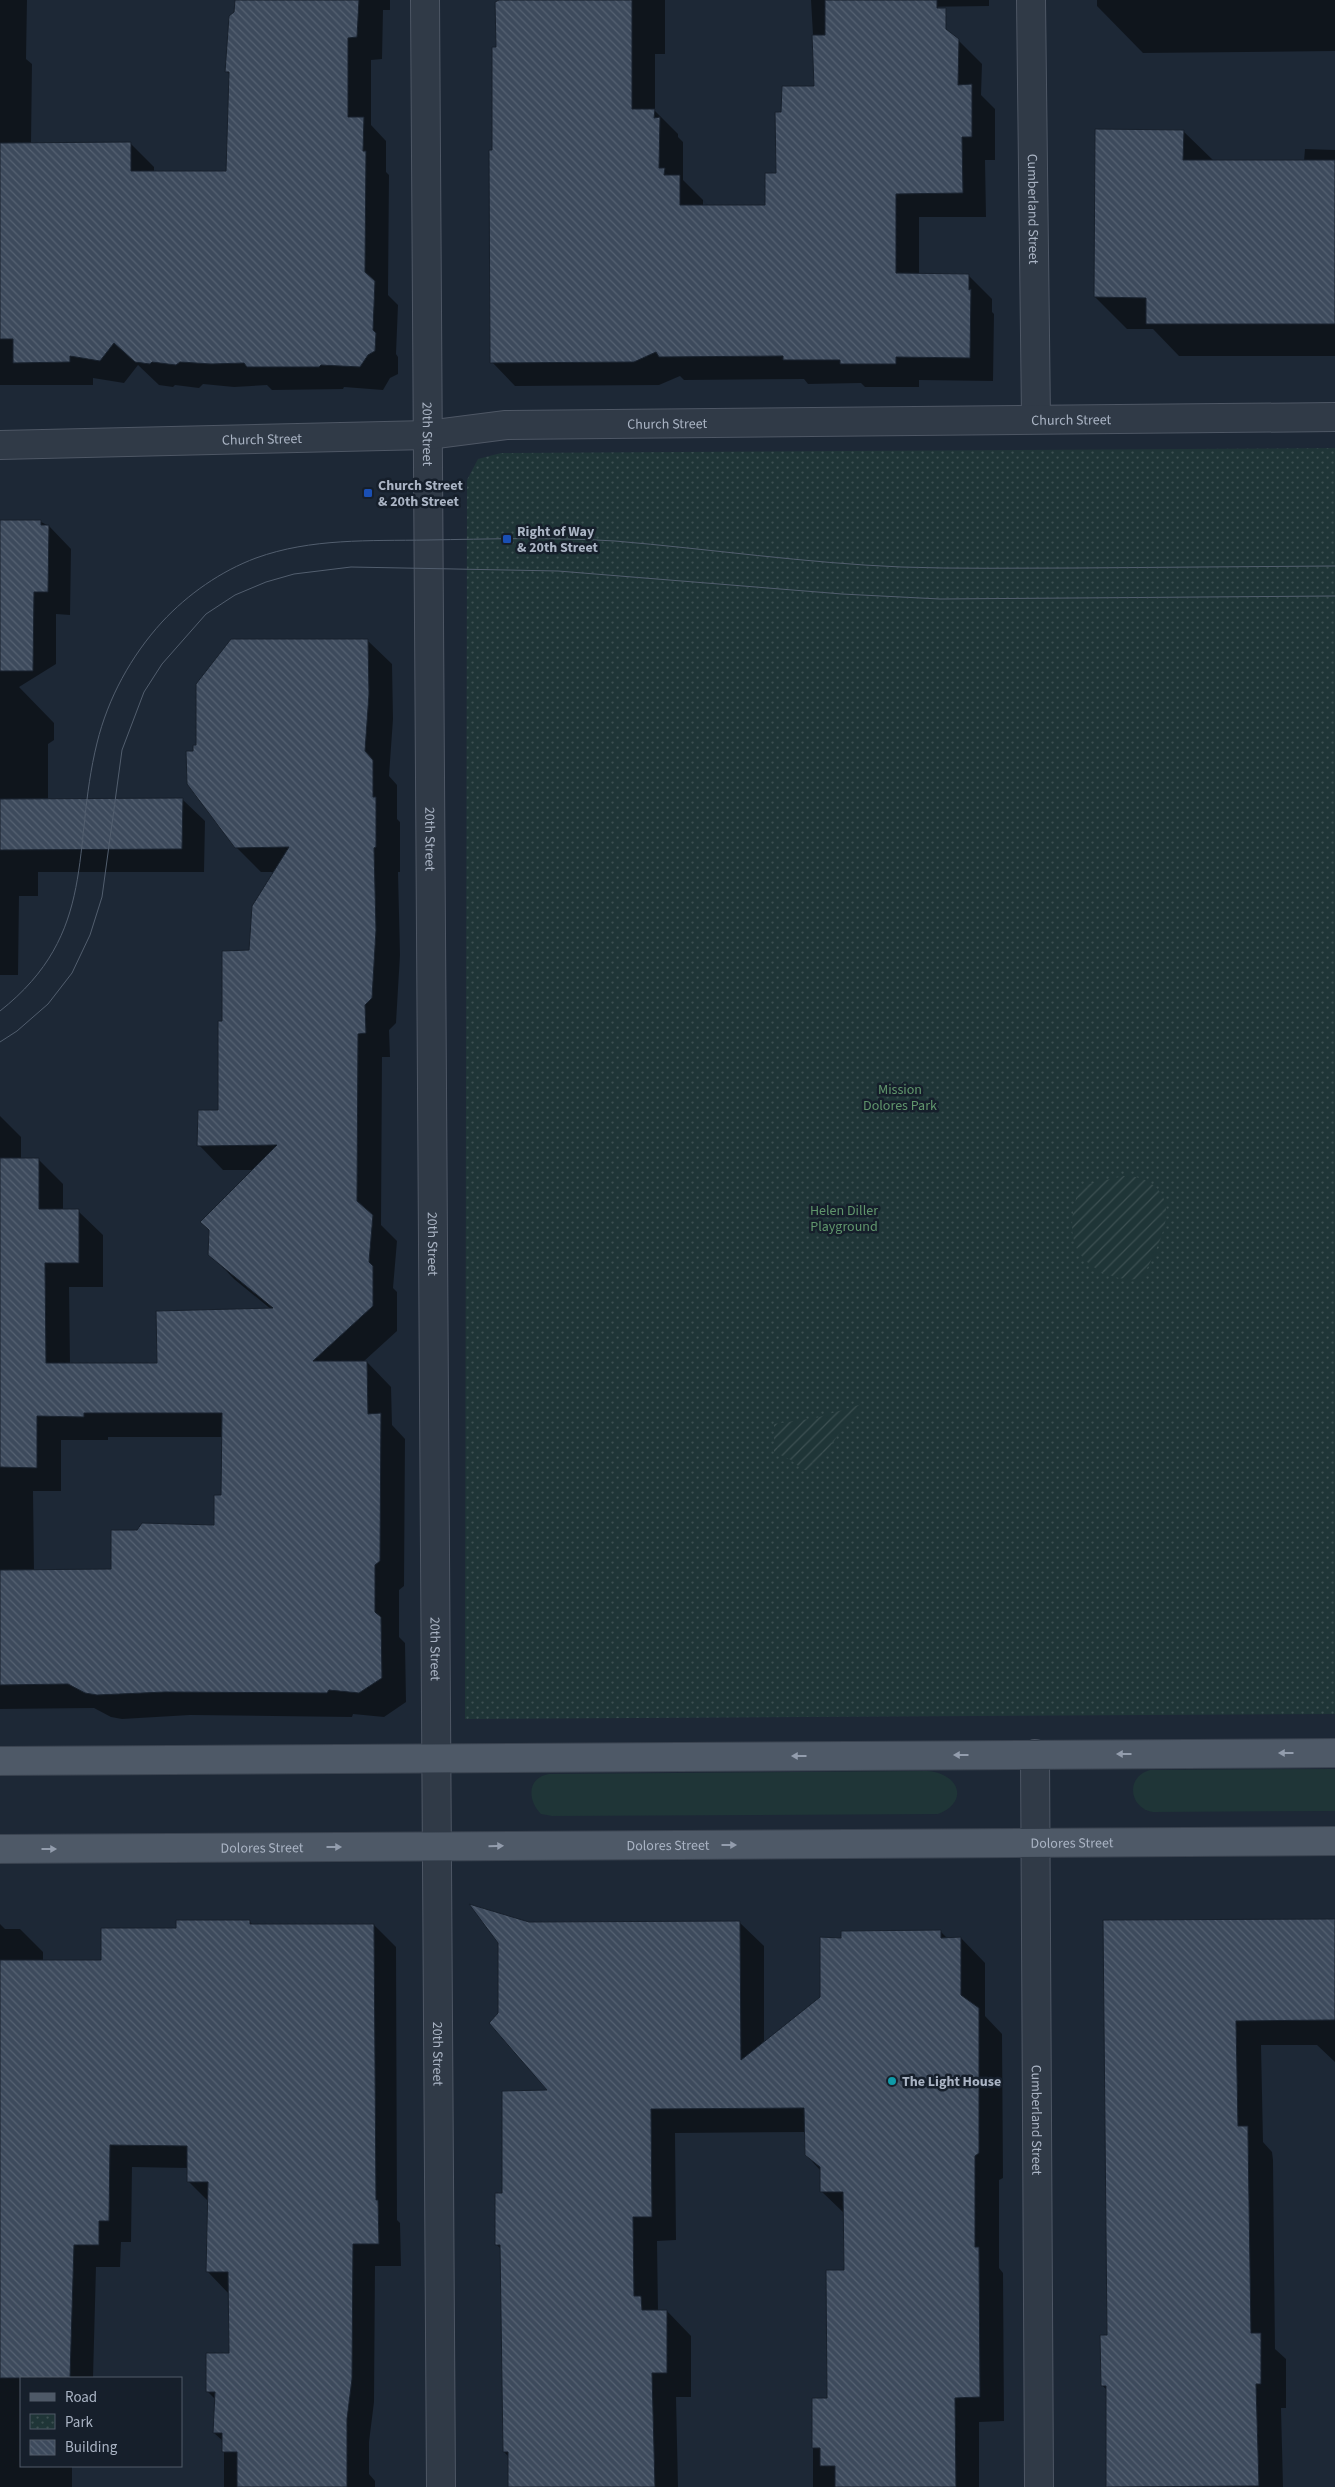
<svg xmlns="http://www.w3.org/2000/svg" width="1335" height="2487" font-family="'Source Sans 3',sans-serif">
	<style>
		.grass { fill: #1f3537 }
		.park { fill: url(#park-dots) }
		.garden { fill: url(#garden-furrows) }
		.shadow { fill: #0007; fill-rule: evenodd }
		.building { fill: url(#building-back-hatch); stroke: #18212d }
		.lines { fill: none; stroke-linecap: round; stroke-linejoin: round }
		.minor-casing { stroke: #4e5765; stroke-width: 30 }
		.major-casing { stroke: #3a4350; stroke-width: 30 }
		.minor { stroke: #303a47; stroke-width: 28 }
		.major { stroke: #4e5967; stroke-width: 28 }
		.tram { stroke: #525e6e; stroke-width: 1 }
		.oneway { fill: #939dad }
		.transit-dot { fill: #1a4fb4; stroke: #161f2b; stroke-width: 2 }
		.culture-dot { fill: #0f9aa8; stroke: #161f2b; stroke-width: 2 }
		.labels { text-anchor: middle; stroke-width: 5; stroke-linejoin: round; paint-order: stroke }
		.street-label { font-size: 14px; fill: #aab4c4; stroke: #161f2b }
		.poi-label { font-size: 14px; font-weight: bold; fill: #aab4c4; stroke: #161f2b; text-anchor: start }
		.park-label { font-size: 14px; fill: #60966c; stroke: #161f2b }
	</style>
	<defs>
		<pattern id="park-dots" width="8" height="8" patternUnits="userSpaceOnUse" patternTransform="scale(1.25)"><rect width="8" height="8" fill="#1f3537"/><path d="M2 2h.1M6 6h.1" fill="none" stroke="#3d5052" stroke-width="1.8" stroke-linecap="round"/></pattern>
		<pattern id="garden-furrows" width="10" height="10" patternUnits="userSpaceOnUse" patternTransform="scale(1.25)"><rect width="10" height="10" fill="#1f3537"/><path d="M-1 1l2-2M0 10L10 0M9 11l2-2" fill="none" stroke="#3d5052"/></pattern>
		<pattern id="building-back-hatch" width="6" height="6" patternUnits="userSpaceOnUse" patternTransform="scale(1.25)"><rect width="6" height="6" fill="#3d4a5c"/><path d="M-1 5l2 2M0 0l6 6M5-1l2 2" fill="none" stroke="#566272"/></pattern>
	</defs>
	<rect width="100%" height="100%" fill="#1d2836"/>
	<g class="grass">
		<path d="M1335,1769V1811L1153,1812C1129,1808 1125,1777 1150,1770Z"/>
		<path d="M927,1771C959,1773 970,1802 938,1814L552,1816L541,1814C528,1801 526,1778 549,1774Z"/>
	</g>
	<path class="park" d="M1335,448V1714L465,1719L467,480L478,459L501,453Z"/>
	<g class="garden">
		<path d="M1124,1176C1135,1176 1144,1178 1153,1185C1183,1208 1154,1251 1143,1278C1132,1281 1120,1279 1109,1275C1066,1258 1067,1224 1080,1186Z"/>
		<path d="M862,1404L864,1406L842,1430L813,1470H803L791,1460L774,1452V1424L816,1418Z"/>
	</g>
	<g class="shadow">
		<path d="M0,0H27L26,59L32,64L31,144H131L154,167V173L228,172L230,75L226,71L236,0H390V10H383L382,59L371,60V125L386,141V172L389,175L388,295L398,305L396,354L398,357V374L390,378L383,390L344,387L343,389L272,390L267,385L234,387L203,384L199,388L175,385L173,387L159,385L138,365L124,383L93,378V385H0Z"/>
		<path d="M500,0H665V54H655V111L678,134V137L683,142V180L703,200V206H766L778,174L783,113L816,87L811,0H989V6L917,7L958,40L982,64L981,95L995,109V160H985L986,217H919V275L969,276L992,299V312L994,314L993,381L919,380V387H865L861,383L808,384L804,379L684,380L680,376L659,385L515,386L492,362L494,151Z"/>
		<path d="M1097,0H1335V51L1143,53L1097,6Z"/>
		<path d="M1183,131L1214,161H1304L1305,149L1335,150V356H1179L1153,329H1127L1095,297Z"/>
		<path d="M0,521L41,522L49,526L71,549L70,615L56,614V664L19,687L54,723V740L48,744V800L182,799L205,821L204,872H38V896H19L18,975H0Z"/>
		<path d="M367,640L392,664L393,719L389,776L397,785V819L400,822V872H398L400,955L396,1023L389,1030L390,1057H382L381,1225L397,1241L393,1288L397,1292V1331L363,1362H367L391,1387L392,1425L405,1439L404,1586L399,1590V1637L405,1643L406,1702L384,1717L353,1714L352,1717L190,1715L122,1719L111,1717L94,1708L0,1709V1116L21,1137V1159H38L63,1184V1210L78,1211L103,1235V1287H69L70,1364H158L272,1310L234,1279L210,1254L254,1170H223L199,1145L219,1112L223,1023L250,951L275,872H261L236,847L195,752ZM108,1437H223L222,1497L215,1527L113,1570L34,1571L33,1491H61V1440H108Z"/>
		<path d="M1335,1920V2062L1317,2045H1261L1263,2142L1272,2152L1273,2160L1275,2349L1286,2359V2408H1281L1283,2487H1107V2390L1102,2385L1108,2336L1104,1922Z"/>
		<path d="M249,1921L253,1925H374L396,1947L397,2220L400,2223L401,2266H375L374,2402L369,2442V2474L375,2481V2487H224V2442L214,2433L216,2400L208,2392L230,2354L229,2294L208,2272L209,2202L188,2181V2168L132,2167L131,2242H121L120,2267H96L93,2378H21V2466H72V2487H0V1924L5,1929H20L43,1952V1961H103L177,1930Z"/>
		<path d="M739,1922L764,1946V2042L821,1997L842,1939L941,1932L948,1939L961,1938L985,1963V2016L1002,2034L1003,2178L999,2180V2268L1003,2273L1004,2421L979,2422V2487H813V2399H828L845,2271V2214L821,2191V2171L806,2155V2132L675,2133L676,2240L657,2241L658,2311H667L691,2336V2397H676L678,2487H509V2457L504,2452L501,2249L496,2244L503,2194L550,2092L499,2014L529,1923Z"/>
	</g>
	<g class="building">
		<path d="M235,0H359L357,37L348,38V117H364L363,151H366L365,272L375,281L373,330L376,333L375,351L368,355L360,367L321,365L319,367H247L244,363L211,364L180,362L176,365L152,362L150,364L135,362L114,343L100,361L70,356V362L13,363V339H0V143L131,142V171H226L229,72H225L229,16L234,12Z"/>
		<path d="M499,0H632V109H655L654,118L660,117L659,168H665L664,175H680V205H765V173H776L775,112H781L782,86H814L812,35H825V0H937V8H946V29L959,39L958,85L972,84V137H962L963,193L896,194V273L969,274V290L971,289L970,358L896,357V364H840V360H783V356L659,357L656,352L634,362L490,363L489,150H492V47H496L495,2Z"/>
		<path d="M1095,129L1184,130L1183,160H1335V324H1146V298L1094,297Z"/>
		<path d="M0,520H41V525H49L48,592H34L33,671H0Z"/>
		<path d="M231,639H368L369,694L365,751L373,760V797H376V847L374,848L376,930L372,998L365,1005L366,1033L358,1034L357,1201L373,1215L369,1262L373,1266V1306L313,1361H367L368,1414L381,1413L380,1561L375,1565V1612L381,1617L382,1678L359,1693L329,1690L327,1693L165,1692L97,1695L85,1693L68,1684L0,1685V1570L111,1569V1530H137L142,1523L214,1525V1495H221L222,1413H84V1417L37,1416V1468L0,1467V1158H39V1209H79V1263H45L46,1363H157L156,1311L273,1308L208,1255L209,1230L200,1222L277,1145L197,1146L198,1110H218V1021H222V951L249,950L252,906L289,847L235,848L187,784L186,751H193V745H196V684Z"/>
		<path d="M183,798L182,849L0,850V799Z"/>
		<path d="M469,1904L529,1922L740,1921L741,2060L820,1997V1937L841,1938V1931L941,1930V1938L961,1937V1995L979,2008V2153L975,2156V2247H979L980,2397L955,2398L956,2487H835V2466H820V2448H812V2398H827L826,2270H844L843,2192H820V2167L805,2155L804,2108L651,2109L652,2217H633L634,2296H641L642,2310H667V2373H652L655,2487H508V2452H503L500,2245H495V2193H502V2091L547,2090L489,2023L498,2013V1943Z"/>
		<path d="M1335,1919V2020L1236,2021L1238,2126H1248V2134L1251,2333H1261V2384H1256L1259,2486L1106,2487V2386H1101L1100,2335H1107L1103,1920Z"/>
		<path d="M176,1920H250V1924H374L376,2200H378L379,2244H353L352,2379L347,2419V2487H237V2452H222V2433H213L215,2392H206V2353H229L228,2272H206L208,2182H187V2146L110,2145L109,2221H99V2245H74L70,2378H0V1960H101V1928H176Z"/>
	</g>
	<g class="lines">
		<g class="minor-casing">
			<g id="minor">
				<path id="s1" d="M425,0L441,2487"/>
				<path id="s2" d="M1031,0L1036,419"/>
				<path id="s3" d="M0,445L428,435L506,425L1335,417"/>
				<path id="s4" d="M1035,1754L1039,2487"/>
			</g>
		</g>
		<g class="major-casing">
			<g id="major">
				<path d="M0,1761L1335,1753"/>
				<path id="s5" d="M0,1849L1335,1841"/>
			</g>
		</g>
		<use href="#minor" class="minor"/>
		<use href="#major" class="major"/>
		<g class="tram">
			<path d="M0,1011C99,933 71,849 97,743C108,698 131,656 162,622C188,594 221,571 256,558C311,538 370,541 427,540C489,539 552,537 615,541C710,549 805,563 901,567C958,569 1015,568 1073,568C1160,567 1248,567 1335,566"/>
			<path d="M0,1042L17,1031L48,1004L72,973L90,935L102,897L122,750L144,692L162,664L206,614L235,595L266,582L294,574L351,567L558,571L842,594L940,599L1335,596"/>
		</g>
	</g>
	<defs><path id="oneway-solid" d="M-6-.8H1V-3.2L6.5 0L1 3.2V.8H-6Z" transform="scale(1.25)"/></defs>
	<g class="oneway">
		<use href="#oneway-solid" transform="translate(1286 1753) rotate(180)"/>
		<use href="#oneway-solid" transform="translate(1124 1754) rotate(180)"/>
		<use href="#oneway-solid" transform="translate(961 1755) rotate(180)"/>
		<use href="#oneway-solid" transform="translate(799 1756) rotate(180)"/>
		<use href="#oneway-solid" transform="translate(729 1845)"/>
		<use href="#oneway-solid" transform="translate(496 1846) rotate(-1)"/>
		<use href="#oneway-solid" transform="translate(334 1847)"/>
		<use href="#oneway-solid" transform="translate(49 1849)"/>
	</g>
	<g class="transit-dot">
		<rect x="363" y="488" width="10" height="10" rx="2.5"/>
		<rect x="502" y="534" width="10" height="10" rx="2.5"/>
	</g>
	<circle class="culture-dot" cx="892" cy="2081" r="5"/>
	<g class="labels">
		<g class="street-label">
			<text dy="5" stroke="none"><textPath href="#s2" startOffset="209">Cumberland Street</textPath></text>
			<text dy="5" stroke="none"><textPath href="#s3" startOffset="1072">Church Street</textPath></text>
			<text dy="5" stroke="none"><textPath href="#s3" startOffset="668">Church Street</textPath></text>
			<text dy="5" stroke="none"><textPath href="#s1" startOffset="434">20th Street</textPath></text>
			<text dy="5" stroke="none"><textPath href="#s3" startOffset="262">Church Street</textPath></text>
			<text dy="5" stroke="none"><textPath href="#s1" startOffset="839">20th Street</textPath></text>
			<text dy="5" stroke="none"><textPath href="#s1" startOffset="1244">20th Street</textPath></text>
			<text dy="5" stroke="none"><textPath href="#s1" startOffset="1649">20th Street</textPath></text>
			<text dy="5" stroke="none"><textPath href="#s5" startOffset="1072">Dolores Street</textPath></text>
			<text dy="5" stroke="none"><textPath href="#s5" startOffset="668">Dolores Street</textPath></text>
			<text dy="5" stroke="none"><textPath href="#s5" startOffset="262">Dolores Street</textPath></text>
			<text dy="5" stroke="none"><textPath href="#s1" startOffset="2054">20th Street</textPath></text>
			<text dy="5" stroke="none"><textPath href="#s4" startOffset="366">Cumberland Street</textPath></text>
		</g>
		<g class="poi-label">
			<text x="378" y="490">Church Street<tspan x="378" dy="16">&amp; 20th Street</tspan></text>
			<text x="517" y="536">Right of Way<tspan x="517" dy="16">&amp; 20th Street</tspan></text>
			<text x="902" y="2086">The Light House</text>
		</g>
		<g class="park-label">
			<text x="900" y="1094">Mission<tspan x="900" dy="16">Dolores Park</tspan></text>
			<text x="844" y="1215">Helen Diller<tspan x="844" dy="16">Playground</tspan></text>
		</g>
	</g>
	<rect x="20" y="2377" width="162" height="90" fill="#161f2b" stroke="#515b68"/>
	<rect x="30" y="2393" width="25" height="8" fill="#4e5967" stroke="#515b68"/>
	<text x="65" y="2402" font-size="15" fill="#aab4c4">Road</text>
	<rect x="30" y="2414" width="25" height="15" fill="url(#park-dots)" stroke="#515b68"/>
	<text x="65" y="2427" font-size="15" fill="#aab4c4">Park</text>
	<rect x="30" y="2440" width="25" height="15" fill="url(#building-back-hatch)" stroke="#515b68"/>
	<text x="65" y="2452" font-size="15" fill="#aab4c4">Building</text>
</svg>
